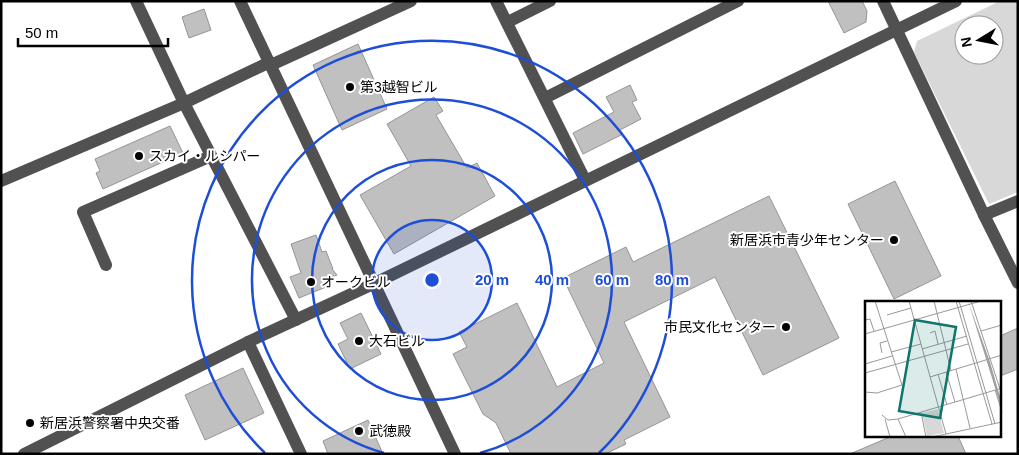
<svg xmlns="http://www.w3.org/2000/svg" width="1019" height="455" font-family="Arial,'Noto Sans JP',sans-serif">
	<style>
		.green { fill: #d8d8d8; fill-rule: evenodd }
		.building { fill: #c0c0c0; stroke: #959595 }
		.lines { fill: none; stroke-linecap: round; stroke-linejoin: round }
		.minor { stroke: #515151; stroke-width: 12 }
		.ring { fill: none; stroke: #1d4ed8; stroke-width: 2.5 }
		.poi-dot { fill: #000; stroke: #fff; stroke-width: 2 }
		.labels { text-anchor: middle; stroke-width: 4; stroke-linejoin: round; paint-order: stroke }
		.poi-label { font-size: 14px; fill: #000; stroke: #fff; text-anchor: start }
		.inset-road { fill: none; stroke: #999; stroke-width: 1 }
		.view { fill: #0f766e; fill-opacity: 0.15; stroke: #0f766e; stroke-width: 2.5 }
		.inset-edge { fill: none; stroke: #000; stroke-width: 2.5 }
		.centre { fill: #1d4ed8; stroke: #fff; stroke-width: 2.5 }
		.ring-label { font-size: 15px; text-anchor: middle; font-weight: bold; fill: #1d4ed8; stroke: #fff; stroke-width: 4; stroke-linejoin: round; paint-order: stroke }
	</style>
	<rect width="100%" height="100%" fill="#fff"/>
	<path class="green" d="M1000,1H1018V192L989,204L914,52L917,41ZM964,25H994V55H964Z"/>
	<g class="building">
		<path d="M828,1H862L867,11L866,22L844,33Z"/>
		<path d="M204,9L211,30L189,38L182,17Z"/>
		<path d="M358,44L387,109L342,130L313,65Z"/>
		<path d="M630,85L637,100L632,102L641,119L620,130L623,134L583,154L573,133L614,112L606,97Z"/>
		<path d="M434,97L443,111L436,115L467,168L477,163L495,196L394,254L360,195L411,166L387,124Z"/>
		<path d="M170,126L183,153L103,189L96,173L100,171L95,159Z"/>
		<path d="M895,181L941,276L894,299L848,204Z"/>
		<path d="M769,196L839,338L763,375L715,277L624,322L670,417L624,440L626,444L605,454H511L496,423L483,414L453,354L467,347L459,332L517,303L557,387L604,363L563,278L626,247L633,262Z"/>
		<path d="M316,235L322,252L326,251L333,269H332L337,275L328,278L331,285L299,298L290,277L301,273L291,244Z"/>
		<path d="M361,313L381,354L350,369L338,344L348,339L340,323Z"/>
		<path d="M1018,328V369L1000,376V336Z"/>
		<path d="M243,368L264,413L205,440L185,395Z"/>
		<path d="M368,420L383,454H328L323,441Z"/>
		<path d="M892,436H958L966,454H850Z"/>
	</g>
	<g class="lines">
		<g class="minor">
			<path d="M136,1L184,103L296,320"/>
			<path d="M240,1L455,454"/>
			<path d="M496,1L585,180"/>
			<path d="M883,1L984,215L1018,283"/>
			<path d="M508,22L550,1"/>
			<path d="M271,65L411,1"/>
			<path d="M545,98L738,1"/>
			<path d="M1,181L184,103L270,62"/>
			<path d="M984,215L1018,201"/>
			<path d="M106,265L83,212L211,156"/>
			<path d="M248,342L301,454"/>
			<path d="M24,454L248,342L373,284L956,1"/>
		</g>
	</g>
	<circle cx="432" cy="280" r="60" fill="#1d4ed8" fill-opacity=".12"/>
	<g class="ring">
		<circle cx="432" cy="280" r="60"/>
		<circle cx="432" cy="280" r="120"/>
		<path d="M384 453A180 180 0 1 1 480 453"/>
		<path d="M265 453A240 240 0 1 1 599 453"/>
	</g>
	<g class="poi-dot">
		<circle cx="350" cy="87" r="5"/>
		<circle cx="139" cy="156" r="5"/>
		<circle cx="894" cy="240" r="5"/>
		<circle cx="311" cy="282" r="5"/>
		<circle cx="786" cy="327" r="5"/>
		<circle cx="359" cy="341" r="5"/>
		<circle cx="30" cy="423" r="5"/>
		<circle cx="359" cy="431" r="5"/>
	</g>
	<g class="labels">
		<g class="poi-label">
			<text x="360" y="92">第3越智ビル</text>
			<text x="149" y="161">スカイ・ルシパー</text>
			<text x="884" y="245" text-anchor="end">新居浜市青少年センター</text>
			<text x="321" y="287">オークビル</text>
			<text x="776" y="332" text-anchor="end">市民文化センター</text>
			<text x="369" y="346">大石ビル</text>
			<text x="40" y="428">新居浜警察署中央交番</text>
			<text x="369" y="436">武徳殿</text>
		</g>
	</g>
	<g transform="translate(865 301)">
		<rect width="136" height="136" fill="#fff"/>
		<path d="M73,108L79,132L62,135L57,112Z" fill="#d8d8d8"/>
		<path d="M103,0L125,61L136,99V106Z" fill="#9f9f9f"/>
		<path class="inset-road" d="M44,0L81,133M69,0L81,49M91,0L127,123M94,0L130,123M106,0L137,94M22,14L46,7M0,19L5,18L9,30M116,30L137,24M65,32L70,30L73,43M0,33L116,0M57,48L102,35M81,49L86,70M26,51L56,43M17,52L15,42L22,40M0,63L27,55M91,68L105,127M81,71L90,101M0,72L103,43M73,73L82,104M65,76L137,54M130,89L137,111M0,91L12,92L37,84L10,0M56,111L61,136M17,114L23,119L33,118L137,87M20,118L25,136M33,118L41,136M67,136L137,121"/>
		<path class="view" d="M50,19L91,26L75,117L34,110Z"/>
		<rect width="136" height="136" class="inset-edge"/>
	</g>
	<circle cx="432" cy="280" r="8" class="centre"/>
	<g class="ring-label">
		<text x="492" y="285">20 m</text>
		<text x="552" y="285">40 m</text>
		<text x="612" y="285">60 m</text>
		<text x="672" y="285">80 m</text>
	</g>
	<rect width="1019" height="455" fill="none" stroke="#000000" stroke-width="5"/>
	<g transform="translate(979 40) rotate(260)"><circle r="24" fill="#ffffff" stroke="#999999"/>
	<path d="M0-4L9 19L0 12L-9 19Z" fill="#000000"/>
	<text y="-8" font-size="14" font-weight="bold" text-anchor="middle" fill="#000000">N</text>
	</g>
	<path d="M18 38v8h150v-8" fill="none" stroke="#000000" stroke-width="2.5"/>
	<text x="25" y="38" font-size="15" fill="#000000" stroke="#ffffff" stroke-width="4" paint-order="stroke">50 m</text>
</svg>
